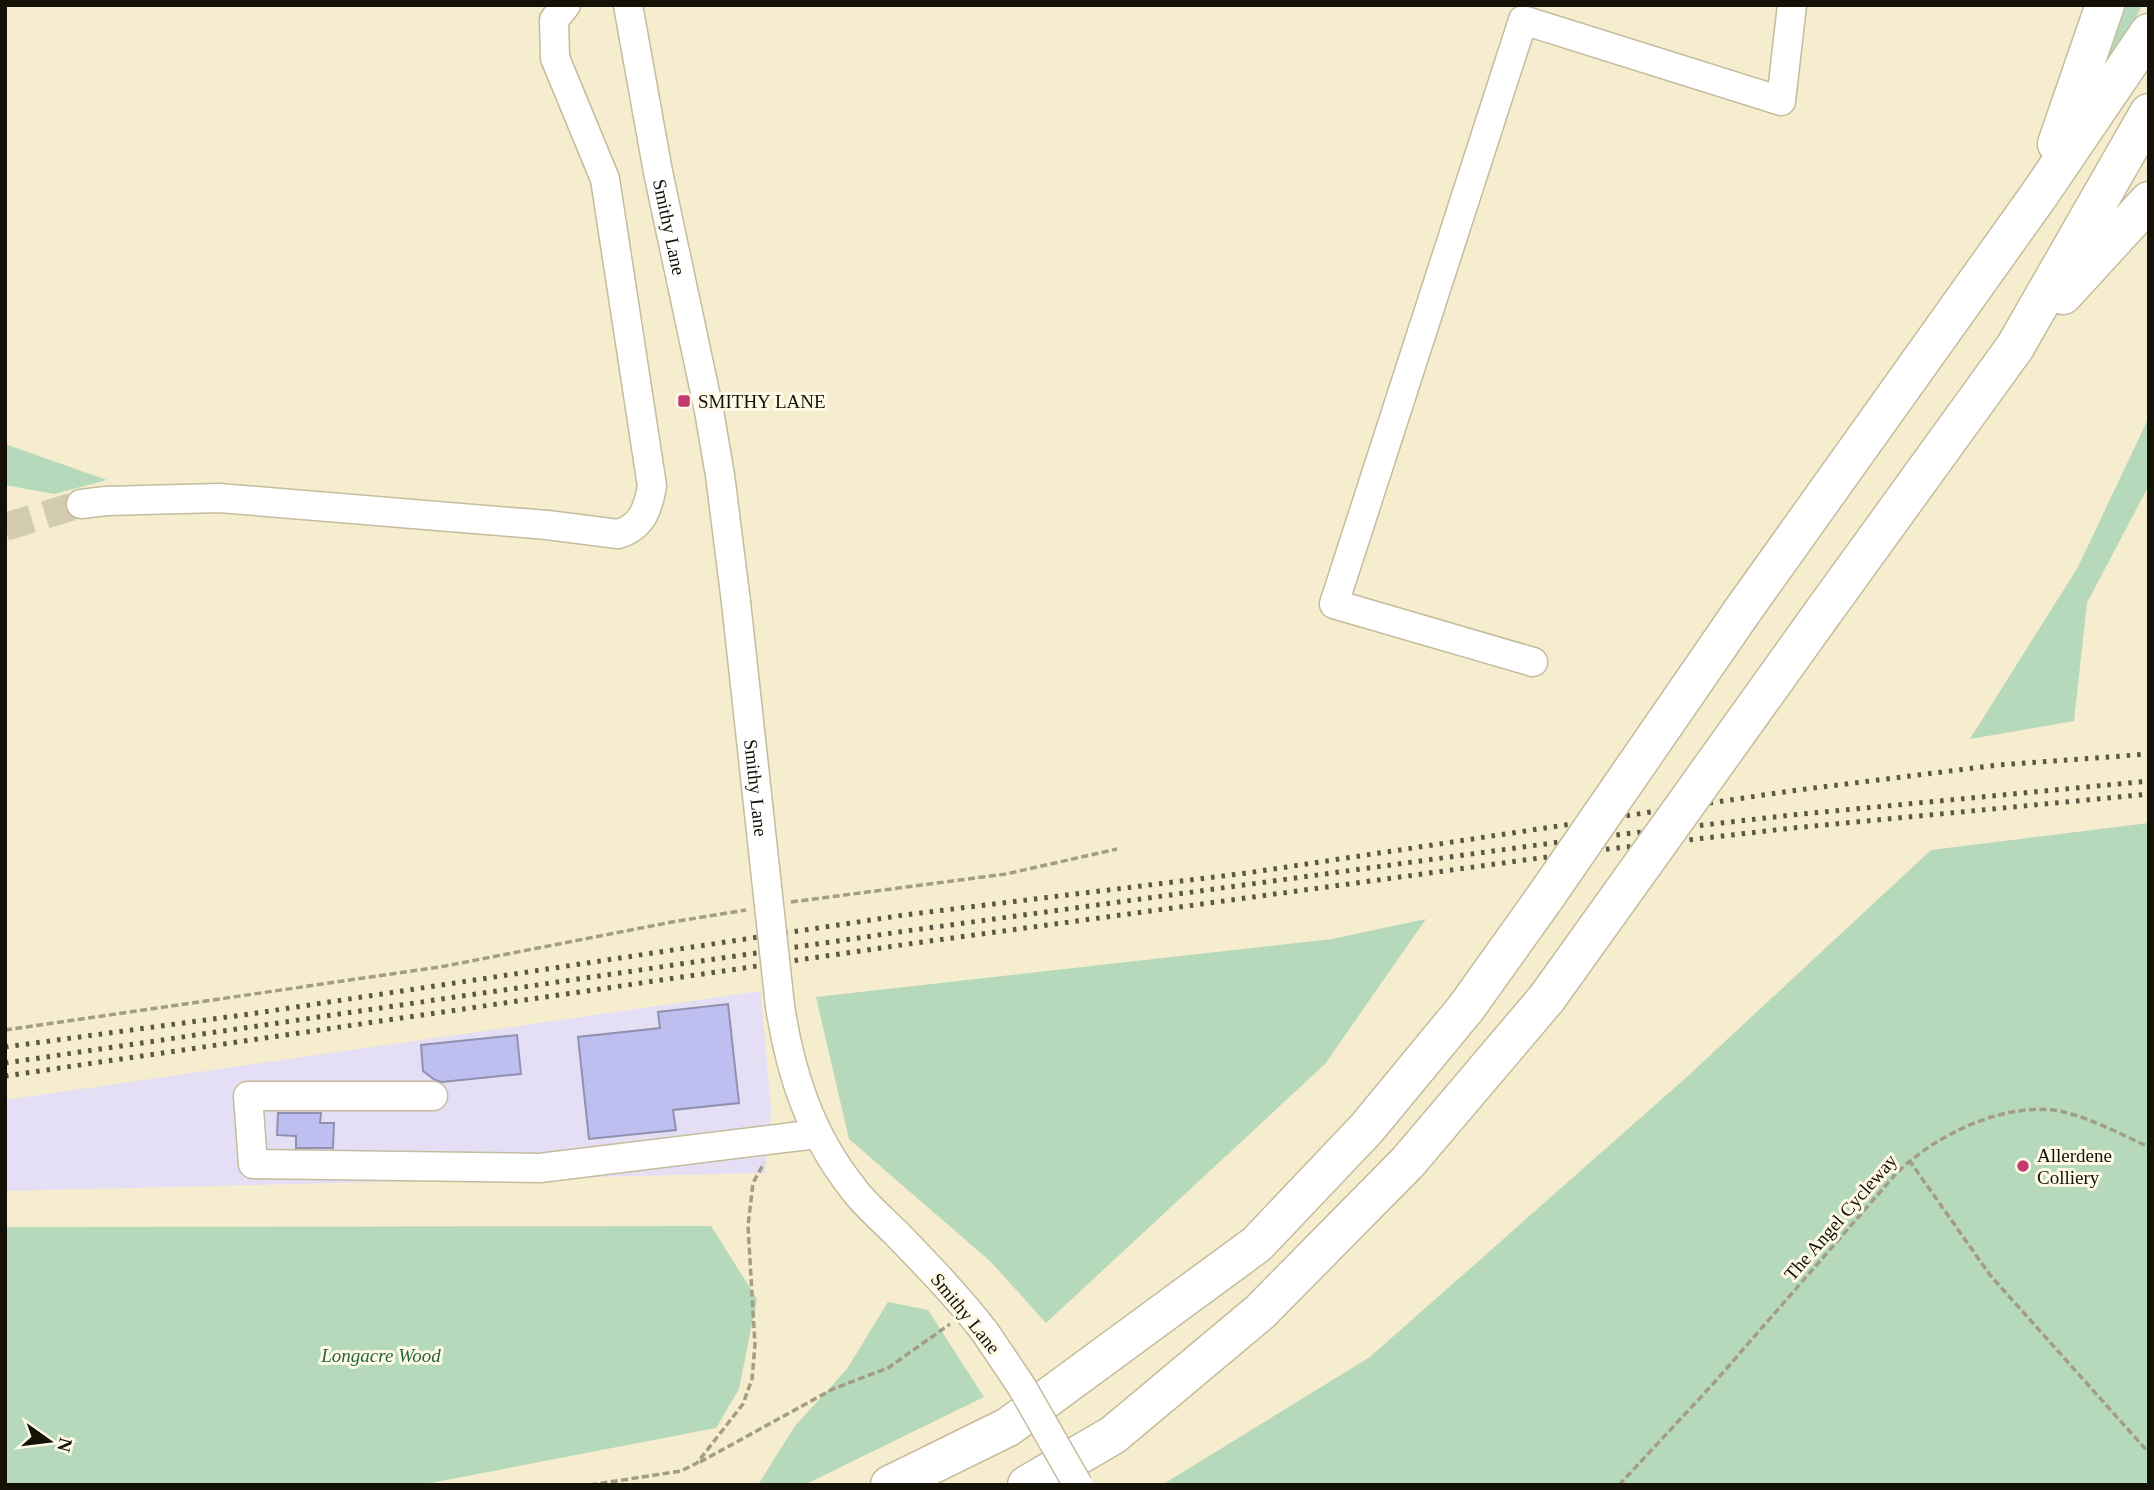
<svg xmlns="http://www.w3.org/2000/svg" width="2154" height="1490" font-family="'Times New Roman',serif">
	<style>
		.industrial { fill: #e4dff5 }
		.green { fill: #b5d9ba }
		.building { fill: #bebef1; stroke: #9091ae; stroke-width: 2 }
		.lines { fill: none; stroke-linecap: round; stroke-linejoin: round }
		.minor-tunnel { stroke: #d3ccaf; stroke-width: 28; stroke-dasharray: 28 14; stroke-linecap: butt }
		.minor-casing { stroke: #c4bc9d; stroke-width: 31 }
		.highway-casing { stroke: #c4bc9d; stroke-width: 41 }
		.path { stroke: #a39d84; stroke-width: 3.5; stroke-dasharray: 7 3.5; stroke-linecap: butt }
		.minor { stroke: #fff; stroke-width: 28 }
		.highway { stroke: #fff; stroke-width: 38 }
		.rail { stroke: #5c5745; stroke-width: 5; stroke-dasharray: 3.5 7; stroke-linecap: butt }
		.minor-bridge-casing { stroke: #c4bc9d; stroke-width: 31; stroke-linecap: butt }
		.highway-bridge-casing { stroke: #c4bc9d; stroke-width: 41; stroke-linecap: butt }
		.minor-bridge { stroke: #fff; stroke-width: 28 }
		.highway-bridge { stroke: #fff; stroke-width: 38 }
		.poi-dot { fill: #c63b6f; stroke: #fffae7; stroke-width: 2.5 }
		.labels { text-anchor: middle; stroke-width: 6; stroke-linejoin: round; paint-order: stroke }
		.street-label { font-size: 19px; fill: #141106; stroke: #fffae7 }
		.poi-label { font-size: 19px; fill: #141106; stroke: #fffae7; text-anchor: start }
		.park-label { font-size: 19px; font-style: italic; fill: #256636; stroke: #fffae7 }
	</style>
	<rect width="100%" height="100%" fill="#f5edcd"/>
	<path class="industrial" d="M761,991L771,1112L765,1173L5,1191V1100Z"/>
	<g class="green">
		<path d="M2124,5H2142L2089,113Z"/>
		<path d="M2149,417V485L2087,603L2074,721L1970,739L2078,567Z"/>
		<path d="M5,444L107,480L54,494L5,485Z"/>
		<path d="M2149,823V1485H1162L1370,1357L1689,1075L1931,850Z"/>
		<path d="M1426,919L1325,1064L1046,1323L991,1262L849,1139L816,997L1332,939Z"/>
		<path d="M711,1226L757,1299L739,1389L716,1428L420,1485H5V1227Z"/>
		<path d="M888,1302L928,1310L984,1397L804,1485H758L795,1426L847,1369Z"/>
	</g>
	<g class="building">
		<path d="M728,1004L739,1103L673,1110L676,1130L589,1139L578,1037L660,1028L658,1012Z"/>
		<path d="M517,1035L521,1074L442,1082L435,1080L423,1071L421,1045Z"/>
		<path d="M278,1113H321L320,1123H334L333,1148H296V1136L277,1135Z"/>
	</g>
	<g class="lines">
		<path class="minor-tunnel" d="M5,527L81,504"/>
		<g class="minor-casing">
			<g id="minor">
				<path id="s1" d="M628,5L658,172L709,411L720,475L736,602"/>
				<path d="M81,504L106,501L219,498L547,525L618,534C642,527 648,509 652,486L605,179L555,58L554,20L566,5"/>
				<path d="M1533,662L1334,604L1523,20L1781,101L1792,5"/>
				<path d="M780,1006C790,1072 810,1134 852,1187C864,1204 881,1218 896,1233C927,1265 958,1297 985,1332"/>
				<path d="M433,1096H248L253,1164L540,1168L817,1134"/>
			</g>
		</g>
		<g class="highway-casing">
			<g id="highway">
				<path d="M2057,144L2105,5"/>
				<path d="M2063,295L2149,201"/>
				<path d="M1743,610L2039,195L2149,33"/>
				<path d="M1824,611L2015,347L2149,113"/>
				<path d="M890,1485L1008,1427L1257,1244L1367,1128L1466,1008"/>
				<path d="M1027,1485L1113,1435L1260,1312L1408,1162L1547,998"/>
			</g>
		</g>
		<g class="path">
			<path d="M791,902L1006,874L1117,849"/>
			<path d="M5,1030L440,967L672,922L746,910"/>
			<path d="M1909,1160L1990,1275L2149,1453"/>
			<path d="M700,1462L833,1389L888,1368L950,1324"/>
			<path d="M590,1485L681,1471L697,1463L743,1404L752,1379L755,1345L748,1226L753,1183L764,1163"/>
			<path d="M1619,1485L1713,1384L1894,1176C1932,1136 2007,1099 2064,1112C2093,1119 2122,1135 2149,1147"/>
		</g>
		<use href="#minor" class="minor"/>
		<use href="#highway" class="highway"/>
		<g class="rail">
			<path d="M5,1047L250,1014L904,915L1247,873L1790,791L1998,765L2149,754"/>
			<path d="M5,1063L906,931L1589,838L1792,815L2149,781"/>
			<path d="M5,1076L908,944L1591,851L1793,828L2149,794"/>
		</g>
		<g class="minor-bridge-casing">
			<g id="minor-bridge">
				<path id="s2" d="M736,602L780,1006"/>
				<path d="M985,1332L1022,1387L1078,1485"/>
			</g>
		</g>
		<g class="highway-bridge-casing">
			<g id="highway-bridge">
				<path d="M1547,998L1824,611"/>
				<path d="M1466,1008L1546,896L1743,610"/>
			</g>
		</g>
		<use href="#minor-bridge" class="minor-bridge"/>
		<use href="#highway-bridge" class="highway-bridge"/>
	</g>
	<g class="poi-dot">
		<rect x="677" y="394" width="14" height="14" rx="3.5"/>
		<circle cx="2023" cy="1166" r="7"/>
	</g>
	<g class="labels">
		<g class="street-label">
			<text dy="7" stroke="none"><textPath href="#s1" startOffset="226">Smithy Lane</textPath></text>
			<text dy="7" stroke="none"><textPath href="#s2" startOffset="187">Smithy Lane</textPath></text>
			<text transform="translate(1840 1217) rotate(-49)" y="7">The Angel Cycleway</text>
			<text transform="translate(966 1313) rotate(51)" y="7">Smithy Lane</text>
		</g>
		<g class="poi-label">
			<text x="698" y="408">SMITHY LANE</text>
			<text x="2037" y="1162">Allerdene<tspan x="2037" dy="22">Colliery</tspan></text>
		</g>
		<g class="park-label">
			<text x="381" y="1362">Longacre Wood</text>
		</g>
	</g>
	<rect width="2154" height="1490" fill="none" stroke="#141106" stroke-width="14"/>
	<g transform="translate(49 1441) rotate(104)" stroke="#fffae7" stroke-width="5" paint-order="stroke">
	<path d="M0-5L12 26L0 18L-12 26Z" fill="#141106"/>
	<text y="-10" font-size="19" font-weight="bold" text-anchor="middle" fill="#141106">N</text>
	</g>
</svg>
